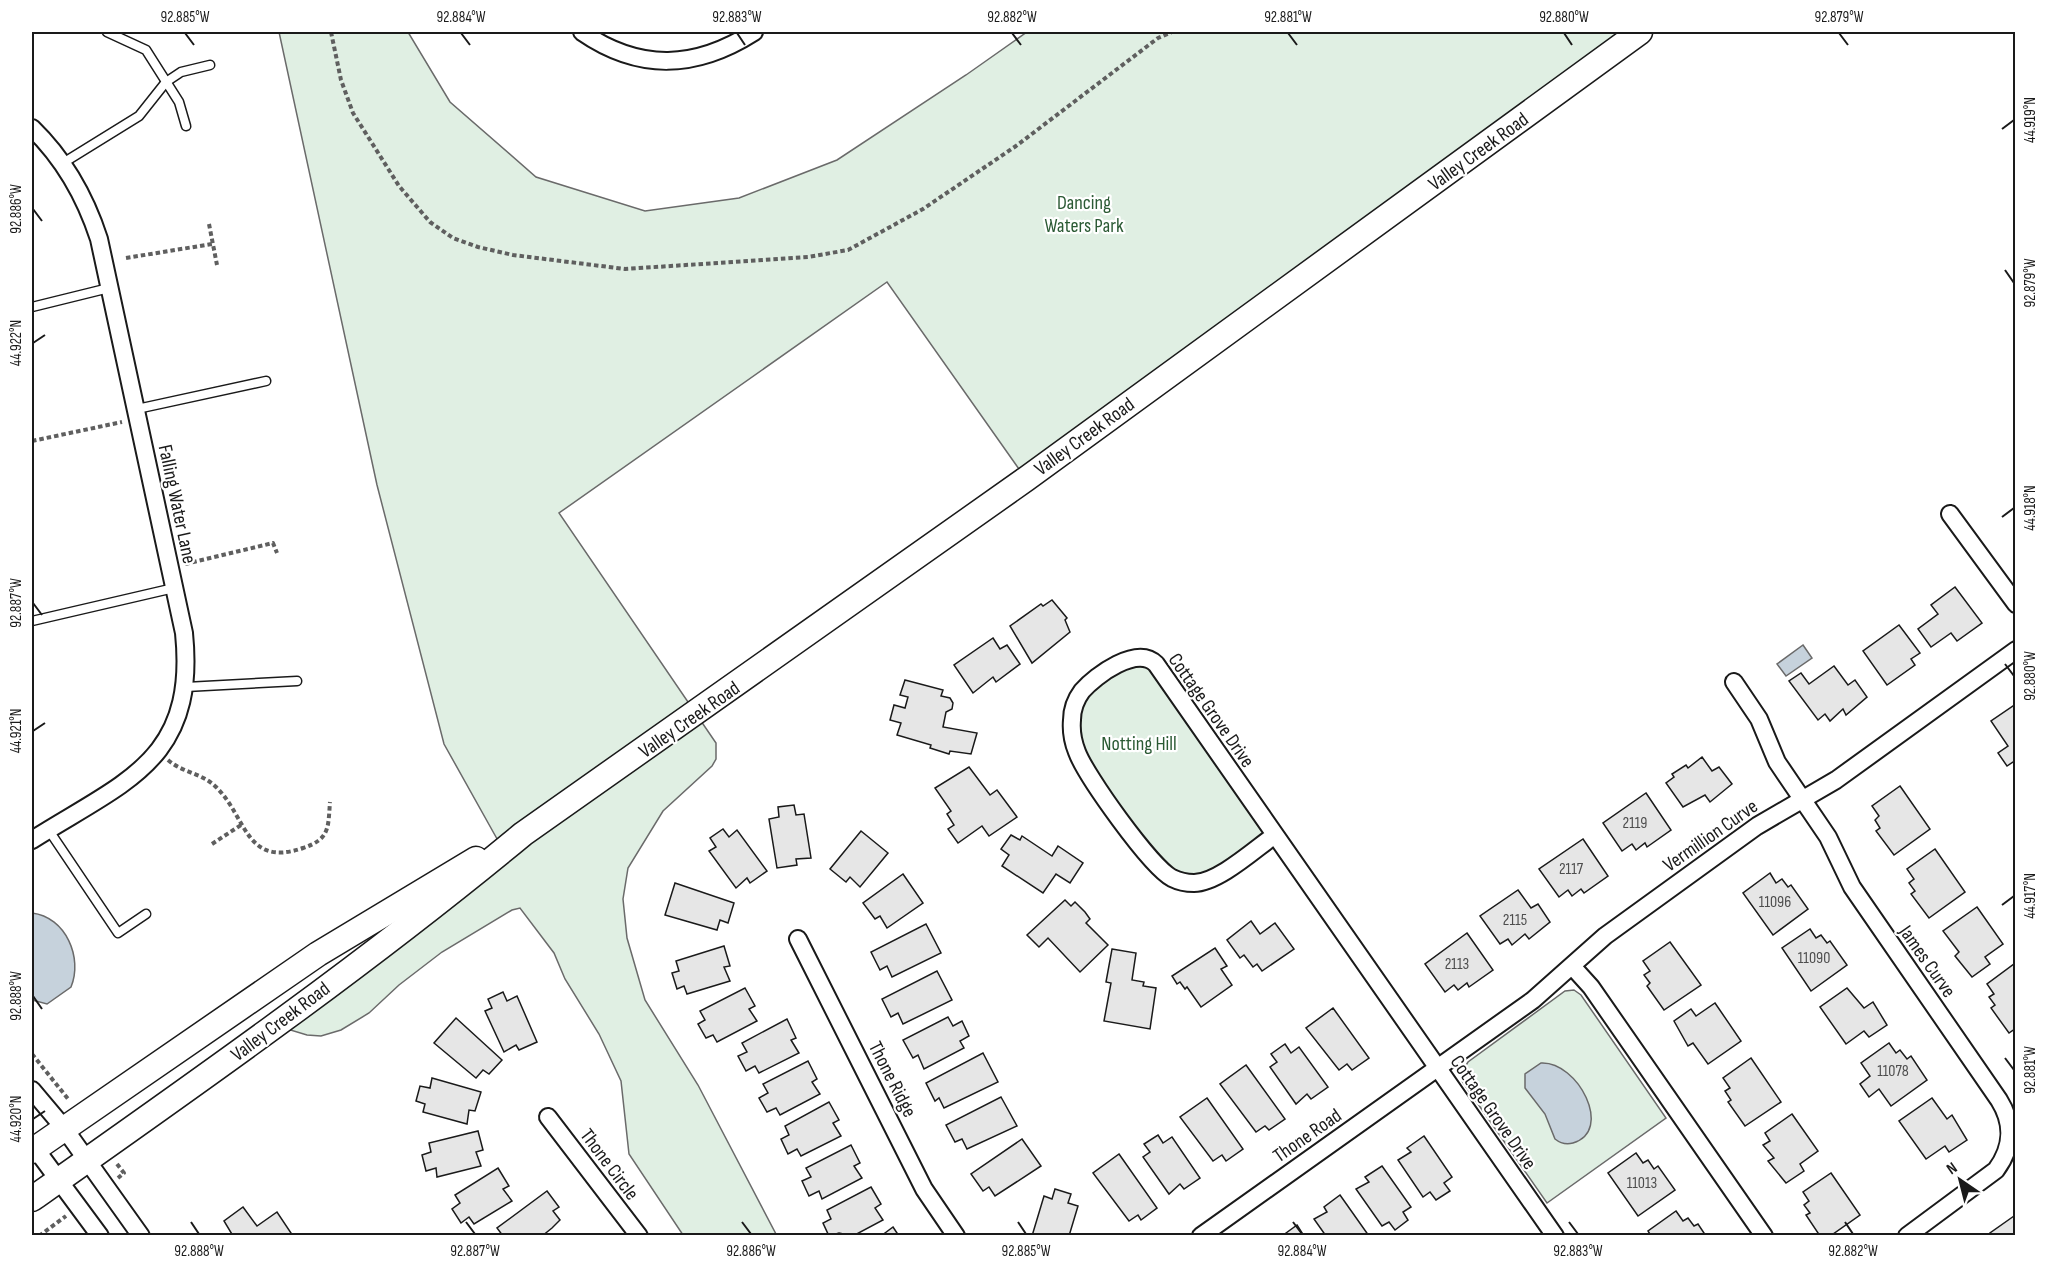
<svg xmlns="http://www.w3.org/2000/svg" width="2047" height="1267" font-family="'Sofia Sans Condensed',sans-serif">
	<style>
		.green { fill: #e0efe3; stroke: #6a6a6a; stroke-width: 1.5 }
		.water { fill: #c6d2dc; stroke: #6a6a6a; stroke-width: 1.5 }
		.building { fill: #e6e6e6; stroke: #1a1a1a; stroke-width: 1.5 }
		.lines { fill: none; stroke-linecap: round; stroke-linejoin: round }
		.service-casing { stroke: #1a1a1a; stroke-width: 11 }
		.minor-casing { stroke: #1a1a1a; stroke-width: 20 }
		.secondary-casing { stroke: #1a1a1a; stroke-width: 27 }
		.path { stroke: #5f5f5f; stroke-width: 4; stroke-dasharray: 4.5 3; stroke-linecap: butt }
		.service { stroke: #fff; stroke-width: 8 }
		.minor { stroke: #fff; stroke-width: 16 }
		.secondary { stroke: #fff; stroke-width: 24 }
		.ticks { fill: none; stroke: #1a1a1a; stroke-width: 2 }
		.labels { text-anchor: middle; stroke-width: 4.5; stroke-linejoin: round; paint-order: stroke }
		.number-label { font-size: 16px; fill: #4d4d4d }
		.street-label { font-size: 20px; fill: #1a1a1a; stroke: #fff }
		.park-label { font-size: 20px; fill: #2b5a34; stroke: #fff }
		.neatline { fill: none; stroke: #1a1a1a; stroke-width: 2 }
		.ticks-label { font-size: 15px; text-anchor: middle; fill: #1a1a1a }
	</style>
	<rect width="100%" height="100%" fill="#fff"/>
	<g class="green">
		<path d="M279,32H408L450,102L536,177L645,211L739,198L837,160L966,75L1027,32H1640L1026,479L887,282L559,513L716,743V759L712,766L663,811L628,868L623,899L627,938L645,1000L698,1085L777,1236L683,1235L629,1154L621,1081L599,1034L565,979L554,953L520,908L512,910L442,952L399,985L369,1013L341,1030L321,1036L307,1035L287,1029L501,846L444,744L377,485Z"/>
		<path d="M1147,658L1275,835L1214,878H1173L1076,751L1082,692Z"/>
		<path d="M1574,990L1581,995L1666,1118L1547,1203L1462,1081L1461,1073L1468,1062L1565,991Z"/>
	</g>
	<g class="water">
		<path d="M1803,645L1812,658L1786,676L1777,664Z"/>
		<path d="M32,913C66,917 83,958 71,987L47,1004L32,1000Z"/>
		<path d="M1541,1063C1578,1061 1614,1131 1573,1143C1566,1145 1560,1143 1555,1139L1545,1114L1525,1088V1074Z"/>
	</g>
	<g class="building">
		<path d="M1955,587L1982,623L1957,641L1951,633L1931,647L1918,629L1938,614L1931,605Z"/>
		<path d="M1052,600L1067,618L1065,620L1070,632L1032,663L1010,626L1041,604L1043,606Z"/>
		<path d="M1899,625L1920,653L1911,659L1915,665L1887,685L1863,651Z"/>
		<path d="M993,638L1000,649L1007,645L1020,664L996,682L993,677L973,693L954,665Z"/>
		<path d="M1834,666L1848,685L1855,680L1867,697L1846,715L1843,709L1830,721L1825,714L1818,720L1789,681L1801,673L1809,684Z"/>
		<path d="M905,680L943,690L941,696L950,698L953,703L952,709L946,712L943,727L977,733L971,754L950,751L949,754L930,748L931,745L897,735L901,723L890,720L894,705L905,708L908,697L900,695Z"/>
		<path d="M2016,704V760L2007,766L1998,753L2008,746L1991,721Z"/>
		<path d="M1702,757L1712,771L1719,767L1732,784L1710,802L1705,795L1683,807L1666,783L1674,777L1672,774L1686,765L1688,768Z"/>
		<path d="M969,767L990,795L997,790L1017,817L989,836L982,826L958,843L948,829L954,825L947,814L951,811L935,788Z"/>
		<path d="M1900,786L1930,829L1894,855L1876,831L1880,828L1875,820L1879,816L1872,806Z"/>
		<path d="M1646,793L1671,830L1647,847L1645,843L1636,850L1632,844L1622,851L1603,823Z"/>
		<path d="M794,805L796,815L804,814L811,858L796,859L797,865L777,868L769,819L779,817L778,807Z"/>
		<path d="M723,829L729,837L737,830L767,871L750,883L747,878L736,888L709,851L716,847L710,838Z"/>
		<path d="M861,831L888,853L860,887L850,877L846,882L830,869Z"/>
		<path d="M1011,835L1020,840L1022,836L1052,856L1058,846L1083,863L1070,883L1056,874L1043,893L1002,866L1009,855L1001,849Z"/>
		<path d="M1583,839L1608,876L1584,893L1581,889L1572,896L1568,890L1559,897L1539,869Z"/>
		<path d="M1935,849L1965,892L1929,918L1911,894L1915,891L1909,883L1914,879L1907,869Z"/>
		<path d="M1770,873L1776,883L1782,879L1788,887L1791,885L1808,909L1773,935L1743,893Z"/>
		<path d="M903,874L923,903L887,928L880,916L875,919L863,903Z"/>
		<path d="M675,883L734,903L728,923L720,920L717,930L665,915Z"/>
		<path d="M1518,890L1531,908L1538,904L1550,922L1529,939L1525,934L1512,945L1508,939L1500,944L1480,916Z"/>
		<path d="M1065,900L1071,906L1075,902L1085,912L1090,919L1086,923L1108,945L1080,972L1048,938L1039,947L1027,935Z"/>
		<path d="M1977,907L2003,944L1985,957L1990,964L1972,977L1955,956L1959,952L1943,931Z"/>
		<path d="M1251,921L1260,934L1275,923L1294,949L1262,971L1257,964L1253,967L1244,955L1240,958L1227,940Z"/>
		<path d="M926,924L941,953L892,977L887,966L880,970L871,952Z"/>
		<path d="M1810,929L1816,938L1821,935L1827,943L1830,941L1847,965L1811,991L1782,948Z"/>
		<path d="M1467,933L1493,970L1469,987L1467,983L1458,990L1454,985L1445,992L1425,964Z"/>
		<path d="M1670,942L1701,985L1664,1010L1647,986L1650,983L1644,975L1650,971L1643,961Z"/>
		<path d="M724,946L730,966L724,967L730,981L687,994L684,986L677,989L672,973L679,971L676,961Z"/>
		<path d="M1215,948L1227,966L1221,969L1232,985L1201,1007L1187,987L1185,989L1180,982L1177,984L1172,976Z"/>
		<path d="M1112,949L1136,953L1132,980L1144,982L1143,986L1156,988L1150,1029L1104,1021L1111,983L1106,982Z"/>
		<path d="M2014,964L2016,1028L2009,1033L1991,1008L1995,1005L1989,997L1994,994L1987,984Z"/>
		<path d="M937,971L952,1000L903,1024L898,1013L891,1017L882,999Z"/>
		<path d="M745,988L755,1006L749,1009L757,1021L717,1042L713,1035L706,1038L698,1024L705,1020L700,1011Z"/>
		<path d="M1847,988L1864,1008L1873,1002L1887,1025L1869,1037L1864,1031L1846,1044L1820,1007Z"/>
		<path d="M503,992L507,1001L517,996L537,1042L519,1050L516,1045L504,1052L485,1011L492,1008L488,999Z"/>
		<path d="M1715,1003L1741,1041L1708,1064L1693,1043L1688,1046L1674,1021L1691,1009L1696,1016Z"/>
		<path d="M1333,1008L1369,1058L1352,1070L1347,1064L1339,1070L1306,1028Z"/>
		<path d="M948,1017L953,1026L962,1021L969,1036L960,1041L964,1048L924,1069L918,1055L913,1058L903,1040Z"/>
		<path d="M456,1018L502,1060L489,1074L483,1070L476,1078L434,1043Z"/>
		<path d="M787,1019L796,1038L791,1040L799,1053L759,1073L755,1066L746,1071L738,1056L747,1052L742,1043Z"/>
		<path d="M1889,1043L1896,1053L1900,1050L1907,1059L1911,1056L1927,1080L1891,1106L1879,1089L1869,1097L1860,1084L1870,1076L1861,1063Z"/>
		<path d="M1285,1044L1291,1053L1299,1047L1328,1087L1311,1099L1307,1094L1296,1104L1270,1067L1277,1062L1271,1054Z"/>
		<path d="M983,1053L998,1082L944,1108L939,1098L935,1101L926,1083Z"/>
		<path d="M1751,1058L1781,1102L1745,1126L1728,1102L1731,1100L1725,1091L1730,1088L1723,1078Z"/>
		<path d="M808,1061L817,1079L812,1082L820,1094L780,1115L776,1108L767,1112L759,1098L768,1093L763,1084Z"/>
		<path d="M1246,1065L1285,1119L1269,1130L1265,1126L1256,1132L1220,1084Z"/>
		<path d="M432,1078L481,1092L475,1111L469,1110L467,1124L423,1112L425,1104L416,1101L420,1086L430,1088Z"/>
		<path d="M1001,1097L1017,1126L967,1149L962,1139L955,1142L946,1125Z"/>
		<path d="M1207,1098L1243,1149L1226,1161L1222,1155L1213,1161L1180,1117Z"/>
		<path d="M1932,1098L1947,1119L1952,1115L1967,1140L1949,1152L1945,1146L1926,1159L1899,1121Z"/>
		<path d="M829,1102L839,1120L833,1123L841,1136L801,1156L797,1149L788,1154L781,1139L789,1135L785,1126Z"/>
		<path d="M1792,1114L1818,1151L1800,1164L1804,1171L1786,1183L1768,1161L1774,1158L1763,1145L1770,1141L1765,1133Z"/>
		<path d="M478,1131L483,1150L476,1152L481,1166L437,1177L436,1168L426,1171L422,1155L431,1152L429,1143Z"/>
		<path d="M1158,1135L1163,1143L1172,1137L1200,1178L1184,1189L1180,1184L1169,1194L1143,1157L1150,1152L1144,1144Z"/>
		<path d="M1424,1136L1452,1177L1444,1183L1450,1191L1436,1200L1430,1192L1423,1197L1398,1160L1411,1152L1407,1148Z"/>
		<path d="M1022,1139L1041,1166L995,1196L989,1187L983,1191L971,1174Z"/>
		<path d="M851,1145L860,1163L854,1166L862,1178L822,1199L819,1191L809,1196L802,1181L811,1177L806,1168Z"/>
		<path d="M1636,1153L1643,1163L1648,1160L1654,1169L1658,1166L1675,1190L1638,1216L1608,1173Z"/>
		<path d="M1119,1154L1157,1208L1141,1220L1138,1215L1129,1221L1093,1173Z"/>
		<path d="M1382,1166L1411,1207L1403,1212L1408,1220L1395,1230L1389,1222L1382,1226L1356,1189L1369,1182L1365,1177Z"/>
		<path d="M498,1168L509,1186L503,1189L512,1201L474,1224L469,1217L461,1223L452,1209L460,1203L455,1195Z"/>
		<path d="M1831,1173L1860,1215L1833,1234L1820,1236L1806,1215L1810,1213L1804,1205L1809,1201L1803,1192Z"/>
		<path d="M871,1187L881,1204L875,1208L883,1220L853,1236L839,1233L829,1236L823,1223L831,1219L827,1210Z"/>
		<path d="M1055,1189L1071,1194L1068,1203L1078,1206L1069,1236H1032L1044,1196L1052,1199Z"/>
		<path d="M547,1191L559,1207L553,1211L560,1220L552,1228L542,1236H503L497,1228Z"/>
		<path d="M1340,1195L1369,1236H1326L1314,1219L1327,1212L1324,1207Z"/>
		<path d="M243,1207L257,1226L277,1212L293,1236H233L224,1221Z"/>
		<path d="M1676,1211L1683,1221L1688,1218L1694,1226L1698,1224L1706,1236H1651L1648,1231Z"/>
		<path d="M2014,1216L2016,1236H1992L1990,1233Z"/>
		<path d="M1297,1225L1304,1236H1282Z"/>
		<path d="M893,1227L899,1236H881Z"/>
	</g>
	<g class="lines">
		<g class="service-casing">
			<g id="service">
				<path d="M107,32L146,50L179,102L186,126"/>
				<path d="M63,163L139,116L166,82L181,72L210,65"/>
				<path d="M32,307L109,288"/>
				<path d="M137,409L266,381"/>
				<path d="M32,621L174,588"/>
				<path d="M186,687L297,681"/>
				<path d="M48,829L118,933L146,914"/>
			</g>
		</g>
		<g class="minor-casing">
			<g id="minor">
				<path d="M582,32C640,72 696,69 754,32"/>
				<path d="M32,128C65,160 85,196 99,239L184,633C197,761 125,781 32,840"/>
				<path d="M1950,514L2016,604"/>
				<path d="M1734,682L1759,719L1777,762L1828,837L1852,887L1999,1100C2014,1124 2013,1147 1996,1170L1907,1236"/>
				<path d="M1275,835C1255,849 1218,883 1194,883C1187,883 1178,881 1172,878C1150,866 1086,776 1077,752C1073,742 1071,731 1072,720C1072,710 1076,699 1082,691C1096,675 1137,645 1156,664L1555,1236"/>
				<path d="M798,939L924,1189L956,1236"/>
				<path d="M1572,966L1591,987L1764,1236"/>
				<path d="M32,1090L64,1128L141,1236"/>
				<path d="M548,1117L639,1236"/>
				<path d="M32,1144L100,1236"/>
				<path d="M1201,1236L1533,1000L1605,936L1757,826L1836,780L2016,650"/>
			</g>
		</g>
		<g class="secondary-casing">
			<g id="secondary">
				<path d="M32,1151L318,954L476,859"/>
				<path d="M32,1199C198,1082 366,964 523,834L1026,479L1640,32"/>
			</g>
		</g>
		<g class="path">
			<path d="M331,32L341,80L353,113L399,186L430,222L453,238L478,247L513,255L625,269L808,257L848,250L923,209L1016,146L1158,38L1172,32"/>
			<path d="M209,224L217,265"/>
			<path d="M126,258L212,244"/>
			<path d="M32,441L122,422"/>
			<path d="M185,564L273,543L277,553"/>
			<path d="M168,760C183,773 202,773 216,787C247,817 245,868 303,848C330,839 328,828 330,802"/>
			<path d="M212,844L241,825"/>
			<path d="M32,1054L69,1100"/>
			<path d="M117,1164L124,1173L118,1178"/>
			<path d="M39,1236L66,1216"/>
		</g>
		<use href="#service" class="service"/>
		<use href="#minor" class="minor"/>
		<use href="#secondary" class="secondary"/>
	</g>
	<path class="ticks" d="M185,33L194,45M461,33L470,45M737,33L745,45M1012,33L1021,45M1288,33L1297,45M1564,33L1572,45M1839,33L1848,45M2002,129L2014,120M33,209L42,221M2005,270L2014,283M33,343L45,335M2002,517L2014,508M33,603L42,615M2005,664L2014,676M33,731L45,723M2002,905L2014,896M33,996L42,1009M2005,1058L2014,1070M33,1119L45,1111M191,1222L199,1234M466,1222L475,1234M742,1222L751,1234M1018,1222L1026,1234M1293,1222L1302,1234M1569,1222L1578,1234M1845,1222L1853,1234"/>
	<g class="labels">
		<g class="number-label">
			<text x="1635" y="828">2119</text>
			<text x="1571" y="874">2117</text>
			<text x="1775" y="907">11096</text>
			<text x="1515" y="925">2115</text>
			<text x="1814" y="963">11090</text>
			<text x="1457" y="969">2113</text>
			<text x="1893" y="1076">11078</text>
			<text x="1642" y="1188">11013</text>
		</g>
		<g class="street-label">
			<text transform="translate(1478 151) rotate(-36)" y="7">Valley Creek Road</text>
			<text transform="translate(1084 436) rotate(-36)" y="7">Valley Creek Road</text>
			<text transform="translate(178 504) rotate(78)" y="7">Falling Water Lane</text>
			<text transform="translate(1212 710) rotate(55)" y="7">Cottage Grove Drive</text>
			<text transform="translate(689 719) rotate(-35)" y="7">Valley Creek Road</text>
			<text transform="translate(1710 835) rotate(-35)" y="7">Vermillion Curve</text>
			<text transform="translate(1928 961) rotate(55)" y="7">James Curve</text>
			<text transform="translate(280 1021) rotate(-37)" y="7">Valley Creek Road</text>
			<text transform="translate(893 1079) rotate(63)" y="7">Thone Ridge</text>
			<text transform="translate(1494 1112) rotate(55)" y="7">Cottage Grove Drive</text>
			<text transform="translate(1307 1135) rotate(-35)" y="7">Thone Road</text>
			<text transform="translate(610 1164) rotate(53)" y="7">Thone Circle</text>
		</g>
		<g class="park-label">
			<text x="1084" y="209">Dancing<tspan x="1084" dy="23">Waters Park</tspan></text>
			<text x="1139" y="750">Notting Hill</text>
		</g>
	</g>
	<rect width="2047" height="1267" fill="none" stroke="#ffffff" stroke-width="66"/>
	<g transform="translate(1960 1180) rotate(325)" stroke="#ffffff" stroke-width="4.5" paint-order="stroke">
	<path d="M0-4.5L10 22L0 15L-10 22Z" fill="#1a1a1a"/>
	<text y="-9" font-size="16" font-weight="bold" text-anchor="middle" fill="#1a1a1a">N</text>
	</g>
	<rect x="33" y="33" width="1981" height="1201" class="neatline"/>
	<g class="ticks-label">
		<text x="185" y="22">92.885°W</text>
		<text x="461" y="22">92.884°W</text>
		<text x="737" y="22">92.883°W</text>
		<text x="1012" y="22">92.882°W</text>
		<text x="1288" y="22">92.881°W</text>
		<text x="1564" y="22">92.880°W</text>
		<text x="1839" y="22">92.879°W</text>
		<text transform="translate(2030 120) rotate(-90)" y="5">44.919°N</text>
		<text transform="translate(16 209) rotate(-90)" y="5">92.886°W</text>
		<text transform="translate(2030 283) rotate(-90)" y="5">92.879°W</text>
		<text transform="translate(16 343) rotate(-90)" y="5">44.922°N</text>
		<text transform="translate(2030 508) rotate(-90)" y="5">44.918°N</text>
		<text transform="translate(16 603) rotate(-90)" y="5">92.887°W</text>
		<text transform="translate(2030 676) rotate(-90)" y="5">92.880°W</text>
		<text transform="translate(16 731) rotate(-90)" y="5">44.921°N</text>
		<text transform="translate(2030 896) rotate(-90)" y="5">44.917°N</text>
		<text transform="translate(16 996) rotate(-90)" y="5">92.888°W</text>
		<text transform="translate(2030 1070) rotate(-90)" y="5">92.881°W</text>
		<text transform="translate(16 1119) rotate(-90)" y="5">44.920°N</text>
		<text x="199" y="1256">92.888°W</text>
		<text x="475" y="1256">92.887°W</text>
		<text x="751" y="1256">92.886°W</text>
		<text x="1026" y="1256">92.885°W</text>
		<text x="1302" y="1256">92.884°W</text>
		<text x="1578" y="1256">92.883°W</text>
		<text x="1853" y="1256">92.882°W</text>
	</g>
</svg>
